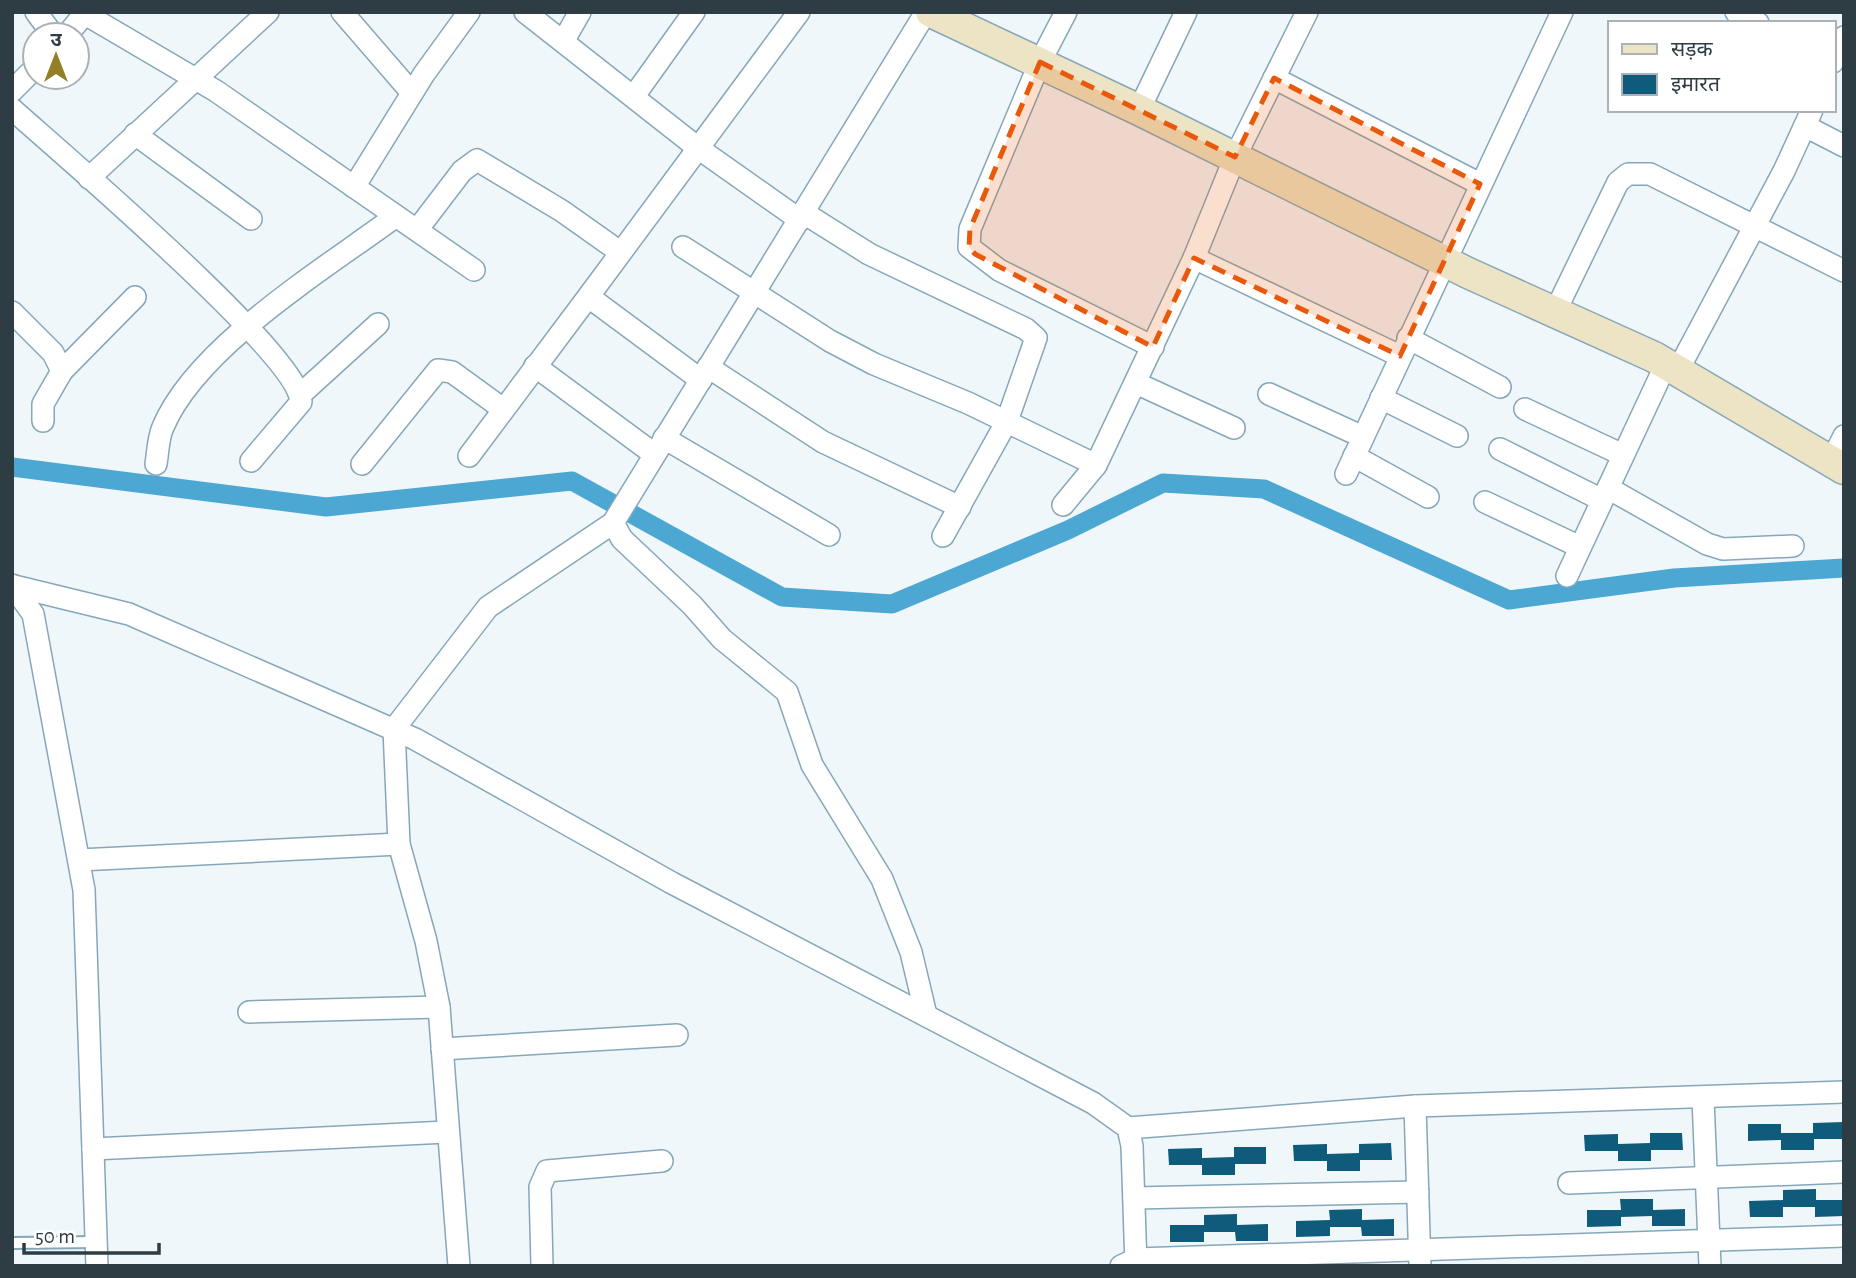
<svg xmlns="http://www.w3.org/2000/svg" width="1856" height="1278" font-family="'Alegreya Sans','Noto Sans Devanagari',sans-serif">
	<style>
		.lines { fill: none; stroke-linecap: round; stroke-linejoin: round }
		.canal { stroke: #4ca7d3; stroke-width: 19 }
		.building { fill: #0f5b7b }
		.lane-casing { stroke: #86a7b9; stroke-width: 14 }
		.street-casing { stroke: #86a7b9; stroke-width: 24 }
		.secondary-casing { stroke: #86a7b9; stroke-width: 33 }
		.lane { stroke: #fff; stroke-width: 10 }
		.street { stroke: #fff; stroke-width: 21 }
		.secondary { stroke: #ece4c4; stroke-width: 30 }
		.marked { fill: #e8590c; fill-opacity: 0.2; stroke: #e8590c; stroke-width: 5; stroke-dasharray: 14 9; stroke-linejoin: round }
	</style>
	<rect width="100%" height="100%" fill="#f0f7fb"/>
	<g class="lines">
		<path class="canal" d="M12,467L326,507L572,481L782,597L892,604L1068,530L1163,483L1264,489L1509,600L1674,578L1844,568"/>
	</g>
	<g class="building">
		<path d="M1844,1122V1139H1814V1150H1781V1140L1748,1141V1124H1781V1133H1813V1123Z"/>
		<path d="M1650,1133H1682L1683,1150H1651V1161H1618V1151H1585L1584,1135L1618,1134V1144L1650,1143Z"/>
		<path d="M1391,1143L1392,1160H1360V1171H1327V1161H1294L1293,1145L1327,1144V1154L1359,1153V1144Z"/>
		<path d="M1234,1147H1266V1164H1235V1175H1202V1165H1169L1168,1149L1202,1148V1158L1234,1157Z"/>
		<path d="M1816,1189V1200H1844V1216L1815,1217V1207H1783V1217H1750L1749,1201L1783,1200V1190Z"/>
		<path d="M1620,1199H1653V1210L1685,1209V1226H1652V1216L1621,1217V1226L1587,1227V1210H1621Z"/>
		<path d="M1362,1209V1220L1394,1219V1236H1362L1361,1227H1330V1236L1296,1237V1221L1330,1220L1329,1210Z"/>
		<path d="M1237,1214V1225L1268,1224V1241H1236L1235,1232H1204V1242H1170V1225H1204V1215Z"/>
	</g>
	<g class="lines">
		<g class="lane-casing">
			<path id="lane" d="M12,1243L97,1242"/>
		</g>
		<g class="street-casing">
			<g id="street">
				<path d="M36,12L53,35"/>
				<path d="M342,12L412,93"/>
				<path d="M525,12L698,148L800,220"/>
				<path d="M926,12L613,523L622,539L692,605L722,639L787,692L812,765L882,879L911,952L926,1015"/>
				<path d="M1066,12L1040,62L970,229L969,247L999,270L1153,347"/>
				<path d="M1736,12L1758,23"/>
				<path d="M85,14L216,91L474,270"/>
				<path d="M67,35L86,12"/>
				<path d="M564,40L580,12"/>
				<path d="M1833,62L1844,37"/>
				<path d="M1274,78L1480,184"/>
				<path d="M12,91L35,68"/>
				<path d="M634,96L694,12"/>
				<path d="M12,109C60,152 298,354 301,402L251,461"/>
				<path d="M1139,110L1186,12"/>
				<path d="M1805,126L1844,146"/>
				<path d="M135,134L251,219"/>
				<path d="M89,178L268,12"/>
				<path d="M354,187L424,74L469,12"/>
				<path d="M804,213L869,254L1026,329L1036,338L1007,421L943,536"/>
				<path d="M417,230L462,171L477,160L562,211L620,252"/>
				<path d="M683,247L830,341L874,364L968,403L1096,465L1194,258L1235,157L1307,12"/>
				<path d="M1194,258L1400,356"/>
				<path d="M12,312L53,353L62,371L43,404V421"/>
				<path d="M1555,312L1618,182L1628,174H1650L1844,271"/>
				<path d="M1408,338L1500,387"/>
				<path d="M535,366L654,454"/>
				<path d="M708,367L823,442L960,507"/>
				<path d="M1678,370L1784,171L1812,110"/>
				<path d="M62,371L135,297"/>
				<path d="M701,380L593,300L591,293L799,12"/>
				<path d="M1136,383L1234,428"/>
				<path d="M301,394L378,324"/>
				<path d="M1269,394L1363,437"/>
				<path d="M1381,398L1457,436"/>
				<path d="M1525,409L1623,455"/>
				<path d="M664,438L829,535"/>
				<path d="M1500,449L1602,500"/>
				<path d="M469,456L591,293"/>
				<path d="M1354,456L1428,497"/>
				<path d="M1831,462L1844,436"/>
				<path d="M156,464C158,452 158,438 163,427C197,346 326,268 396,216"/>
				<path d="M362,464L438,370L452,372L503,409"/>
				<path d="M1346,474L1562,12"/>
				<path d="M1608,488L1707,544L1723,549L1793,546"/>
				<path d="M1485,502L1580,547"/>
				<path d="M1063,505L1096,465"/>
				<path d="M1567,576L1666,364"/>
				<path d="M12,585L33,614L84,890L97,1266"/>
				<path d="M14,586L129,614L415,739L672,883L1093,1103L1128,1128L1132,1146L1136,1266"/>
				<path d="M79,860L399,844"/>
				<path d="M249,1012L439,1007"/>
				<path d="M442,1049L677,1035"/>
				<path d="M1703,1099L1710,1266"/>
				<path d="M1415,1106L1420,1266"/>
				<path d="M1128,1128L1415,1106L1844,1092"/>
				<path d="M93,1149L447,1132"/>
				<path d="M1569,1183L1844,1172"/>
				<path d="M1134,1198L1418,1192"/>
				<path d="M459,1266L439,1007L426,941L399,844L394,729L488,607L613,523"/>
				<path d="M542,1266L540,1187L547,1171L662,1161"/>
				<path d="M1121,1266L1136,1259L1844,1236"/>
			</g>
		</g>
		<g class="secondary-casing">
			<path id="secondary" d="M931,12L1139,110L1468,273L1654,357L1844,469"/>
		</g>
		<use href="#lane" class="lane"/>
		<use href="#street" class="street"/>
		<use href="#secondary" class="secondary"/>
	</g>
	<path class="marked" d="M1040,62L1235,157L1274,78L1480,184L1400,356L1194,258L1153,347L975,254L969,247L970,229Z"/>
	<rect width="1856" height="1278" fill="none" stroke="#2e3c44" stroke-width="28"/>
	<rect x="1608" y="21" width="228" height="91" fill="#ffffff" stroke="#abb1b4" stroke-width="2"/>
	<rect x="1622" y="44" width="35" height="10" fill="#ece4c4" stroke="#abb1b4" stroke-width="2"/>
	<text x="1671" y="56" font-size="21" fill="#2e3c44">सड़क</text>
	<rect x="1622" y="74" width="35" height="21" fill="#0f5b7b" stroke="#abb1b4" stroke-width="2"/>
	<text x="1671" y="91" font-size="21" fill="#2e3c44">इमारत</text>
	<g transform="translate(56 56)"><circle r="33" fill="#ffffff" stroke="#abb1b4" stroke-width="2"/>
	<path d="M0-5L12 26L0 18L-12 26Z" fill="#947f26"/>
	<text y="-10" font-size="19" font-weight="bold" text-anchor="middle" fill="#2e3c44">उ</text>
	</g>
	<path d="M24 1243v10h135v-10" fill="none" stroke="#2e3c44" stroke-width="3.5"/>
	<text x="35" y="1243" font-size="21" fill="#2e3c44" stroke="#ffffff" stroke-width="5" paint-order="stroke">50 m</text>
</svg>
